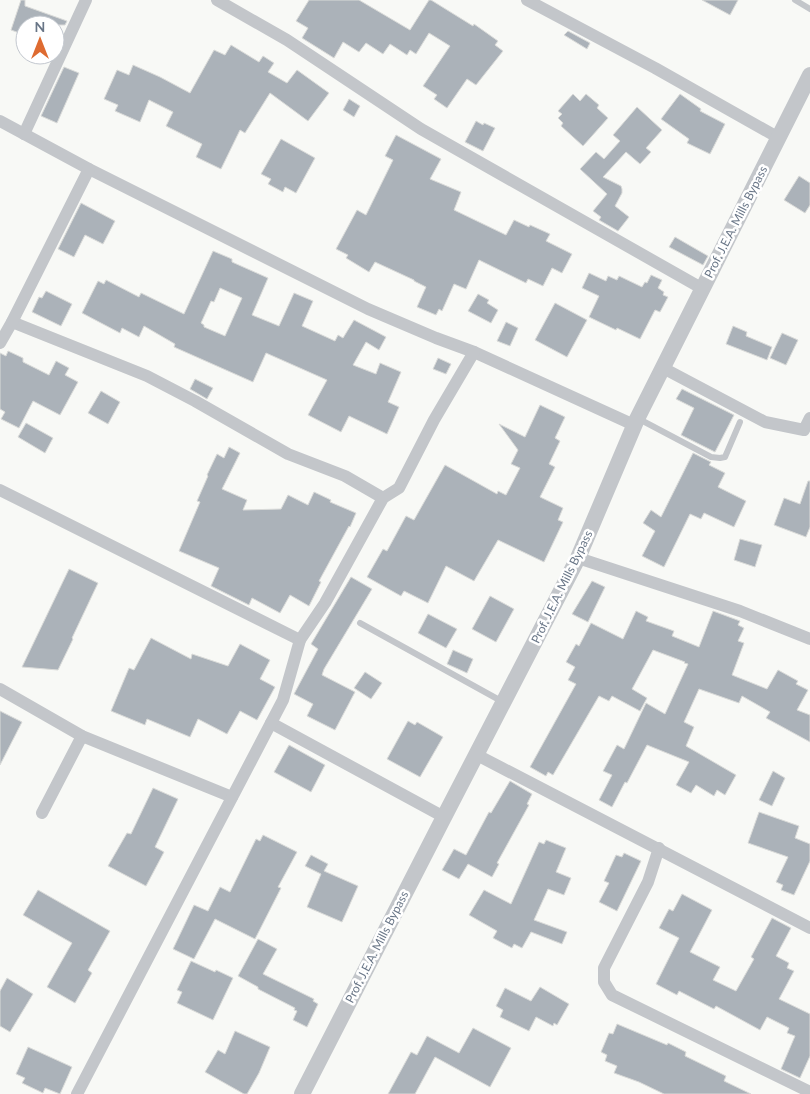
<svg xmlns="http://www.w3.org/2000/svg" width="810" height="1094" font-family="Lato,sans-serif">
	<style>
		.building { fill: #abb2b9; stroke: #dadbd9; fill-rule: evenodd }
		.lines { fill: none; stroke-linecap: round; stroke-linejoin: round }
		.service { stroke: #c3c6ca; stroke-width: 6 }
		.minor { stroke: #c3c6ca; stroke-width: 12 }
		.tertiary { stroke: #c3c6ca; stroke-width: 16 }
		.labels { text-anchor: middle; stroke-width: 5; stroke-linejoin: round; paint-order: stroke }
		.street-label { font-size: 12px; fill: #697687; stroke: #fff }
	</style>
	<rect width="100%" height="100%" fill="#f8f9f6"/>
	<g class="building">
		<path d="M21,0H25V6L67,21L65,25H25V35L11,30Z"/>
		<path d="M309,0H359L410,30L429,0H431L473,26L474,24L498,41L495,45L503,51L476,85L467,79L447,108L434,99L437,95L423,86L450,46L429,33L416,54L410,50L407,55L390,44L383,54L366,43L359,52L343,42L334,58L302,38L308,28L296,21Z"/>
		<path d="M702,0H738L730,15Z"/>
		<path d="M568,31L590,43L587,49L564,35Z"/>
		<path d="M231,45L259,62L263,56L274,63L268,72L287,83L297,70L329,93L308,121L270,93L245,133L240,130L221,169L196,157L202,144L166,126L173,112L149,100L140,122L115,111L118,105L104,99L117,70L129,75L133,65L160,77L190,93L214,50L225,55Z"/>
		<path d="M64,67L79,73L57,123L41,116Z"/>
		<path d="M573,94L580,101L586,94L599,105L597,108L608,118L583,146L561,126L563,123L558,118L562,114L558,111Z"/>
		<path d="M680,94L701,109L700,111L725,124L710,154L687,143L689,139L661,119Z"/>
		<path d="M349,99L360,106L354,117L343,110Z"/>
		<path d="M637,107L662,130L646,148L651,152L640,164L626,152L603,177L621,186L622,189V193L615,206L629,217L618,231L599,220L601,217L593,211L607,194L580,169L596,152L604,159L620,141L613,135Z"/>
		<path d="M476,121L483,125L484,123L495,128L483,151L465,142Z"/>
		<path d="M396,135L441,159L430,179L461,192L454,210L506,235L514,220L529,227L530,225L550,234L546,241L572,254L562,273L552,268L543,286L528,279L526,283L479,260L466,289L454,284L442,311L439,309L436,315L417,307L426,287L414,281V280L375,262L369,272L346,258L348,255L336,249L357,210L366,215L393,160L385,156Z"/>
		<path d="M281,139L315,158L296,193L285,187L283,192L268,184L271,179L261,174Z"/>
		<path d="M799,176L810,183V205L805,213L784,200Z"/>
		<path d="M81,203L115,221L103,244L85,235L74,257L58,249Z"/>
		<path d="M675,237L708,256L703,265L669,247Z"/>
		<path d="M213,251L232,259V262L268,278L252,315L279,326L294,293L313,301L302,326L335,341L338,335L343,338L354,320L386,337L379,350L366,342L353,365L376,374L380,363L401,372L388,402L399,407L387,434L349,416L341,432L308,415L327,380L266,353L253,382L174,347L175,344L144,326L139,337L122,328L120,333L82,313L98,281L104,284L106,280L139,297L141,293L184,314ZM220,288L242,298L225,336L204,327V325L201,323L211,301L214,302Z"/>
		<path d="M589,273L606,281L608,276L617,280L619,276L642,287L645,282L647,283L651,275L662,280L658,288L664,292L663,295L668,297L660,312L655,310L640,339L617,328L616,330L589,317L599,296L582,288Z"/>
		<path d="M46,291L72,304L61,326L32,312L39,297L42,298Z"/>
		<path d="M478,294L489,300L487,303L498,310L491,323L468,311Z"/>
		<path d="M555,303L587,320L567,357L535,340Z"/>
		<path d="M506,322L518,328L510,346L497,341Z"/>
		<path d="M733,326L747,332L746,336L772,347L767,360L726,344Z"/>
		<path d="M782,333L798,340L786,365L770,358Z"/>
		<path d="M8,351L23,358V362L49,375L56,361L69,368L65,375L78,382L60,415L33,401L19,428L1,419L5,412L0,409V353L6,356Z"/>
		<path d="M438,358L451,364L446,374L433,369Z"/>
		<path d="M195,379L213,388L207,399L190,389Z"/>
		<path d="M682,389L734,415L715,452L681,435L694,408L676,399Z"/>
		<path d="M101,391L120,402L108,424L88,413Z"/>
		<path d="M540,405L565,417L555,438L560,441L549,464L555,467L540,497L563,508L558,520L563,522L544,562L498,540L474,581L446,566L428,603L404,591L401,596L367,577L383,549L387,551L406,516L414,520L445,465L497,494L498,491L506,495L520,468L511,464L518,450L499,424L525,437Z"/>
		<path d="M26,423L53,438L45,453L18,437Z"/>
		<path d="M229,447L240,453L222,489L247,500L243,510L281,509L288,495L308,505L314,492L331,500L330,502L356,513L350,527L349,526L319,581L321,582L309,606L290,595L280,613L252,598L249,605L211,586L219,568L179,551L200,502L197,501L208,476L207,475L217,454L224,458Z"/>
		<path d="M693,453L711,462L709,465L725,473L718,487L746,501L734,527L704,513L701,519L690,514L664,567L642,556L655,531L643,523L651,510L661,517Z"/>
		<path d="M808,481H810V527L806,537L774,525L784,498L800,504Z"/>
		<path d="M740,539L762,545L755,567L734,560Z"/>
		<path d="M69,569L98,583L72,638L73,639L58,670L22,667Z"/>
		<path d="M351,577L372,589L324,669L322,675L355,692L335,730L307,716L313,704L294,694L318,649L311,644Z"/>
		<path d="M592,581L605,587L588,622L572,614Z"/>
		<path d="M490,596L514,609L496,642L472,629Z"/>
		<path d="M636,611L648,617L646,621L674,631L672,636L699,647L713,611L740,621L738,625L744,628L738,641L744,643L732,675L767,689L778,670L798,681L796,684L808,690L797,710L810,715V742L766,718L770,712L742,696L739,703L699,689L684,722L694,727L686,746L736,775L725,795L717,790L714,796L696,785L691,793L676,785L689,762L647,745L627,783L625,782L612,807L599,800L612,775L603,771L617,745L624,749L646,703L665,714L688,664L684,663L685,662L653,650L632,689L647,698L640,711L612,696L609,701L599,696L553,775L548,772L546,776L530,767L576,684L568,680L575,667L566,662L576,644L579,646L591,623L623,639Z"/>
		<path d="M428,614L457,629L446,648L418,633Z"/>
		<path d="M151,638L191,659L192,654L228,666L240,644L270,660L260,679L275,687L257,720L240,711L227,734L198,719L190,737L147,719L145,725L111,711L129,668L134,670Z"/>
		<path d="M453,650L473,659L467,673L447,664Z"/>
		<path d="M365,672L382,683L371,699L354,688Z"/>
		<path d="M0,711L22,722L0,765Z"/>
		<path d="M408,721L415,725L417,722L443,737L420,777L387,759Z"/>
		<path d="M289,745L325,765L311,792L274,772Z"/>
		<path d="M773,771L785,778L772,806L759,800Z"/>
		<path d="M510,781L532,794L527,804L529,805L497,863L499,864L492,877L468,864L459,879L442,870L454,849L466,855L489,812L491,813Z"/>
		<path d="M153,788L178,799L155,847L164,852L146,886L108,866L127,833L131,834Z"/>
		<path d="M759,812L799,826L795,838L810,844V861L794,895L781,890L783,885L776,882L788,857L748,843Z"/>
		<path d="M263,835L297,852L278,887L281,888L255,939L215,919L194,959L173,949L194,905L208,911L220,887L230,892L256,839L260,841Z"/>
		<path d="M546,840L566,848L556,872L571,878L564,895L548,889L534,920L567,932L562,944L531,932L522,948L514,944L512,948L493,938L497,931L469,915L484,890L511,904L539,842L544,844Z"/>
		<path d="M624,853L641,861L617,911L599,902L609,883L604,881L616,855L622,857Z"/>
		<path d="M311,855L328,864L324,871L358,886L342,922L307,907L321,874L305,866Z"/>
		<path d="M38,890L110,931L88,970L92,973L75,1003L47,987L72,943L23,915Z"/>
		<path d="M682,894L712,910L690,952L720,967L713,980L736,991L754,959L751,957L772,918L791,928L776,956L789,963L787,968L794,971L779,999L810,1014V1056L800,1078L781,1069L795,1036L787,1033L789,1028L767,1017L760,1030L716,1006L714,1009L679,991L677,995L656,984L679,938L659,928L669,909L673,911Z"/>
		<path d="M258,939L277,949L263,974L314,999L313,1001L318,1004L307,1027L293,1020L297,1011L294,1010L295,1008L258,989V987L238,976Z"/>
		<path d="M191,961L215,972L216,970L233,978L213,1020L177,1003L182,992L177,990Z"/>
		<path d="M7,978L33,994L10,1032L0,1026V991Z"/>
		<path d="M540,987L569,1004L557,1025L554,1023L553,1026L536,1017L529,1031L500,1017L503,1010L496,1006L505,988L531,1001Z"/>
		<path d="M617,1024L667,1045L668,1043L686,1052L685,1056L726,1076L724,1081L751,1094H664L639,1082L614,1073L617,1066L605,1061L607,1055L601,1052L609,1033L613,1034Z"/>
		<path d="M473,1028L511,1048L490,1087L435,1057L415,1094H388L411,1052L417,1055L427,1036L459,1053Z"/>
		<path d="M235,1031L270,1047L259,1073L247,1094H244L205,1072L218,1050L225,1054Z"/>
		<path d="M28,1047L72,1067L60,1094L45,1088L43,1093L22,1083L25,1078L16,1074Z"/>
	</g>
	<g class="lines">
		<g class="service">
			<path d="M795,0L810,9"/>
			<path d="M639,419L711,457L720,458L725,457L740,422"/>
			<path d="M360,623L503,702"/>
		</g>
		<g class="minor">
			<path d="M217,0L287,40L421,129L703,289"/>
			<path d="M527,0L655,68L779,138"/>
			<path d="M0,121L89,169L368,309L436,338L474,352L634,425"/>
			<path d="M24,134L86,0"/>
			<path d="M12,322L147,376L195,401L288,454L345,476L383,498"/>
			<path d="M0,343L12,322L89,169"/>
			<path d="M663,368L765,422L804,430L810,418"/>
			<path d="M0,490L300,640"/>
			<path d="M578,558L740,611L810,639"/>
			<path d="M0,689L82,736L232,797"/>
			<path d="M271,723L444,817"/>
			<path d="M477,755L810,928"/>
			<path d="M42,813L82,736"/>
			<path d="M659,848L648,882L604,968V982L612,995L810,1092"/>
			<path d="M77,1094L283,700L300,640L325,603L383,498L399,488L434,420L474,352"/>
		</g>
		<path class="tertiary" d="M302,1094L444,817L578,558L637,419L810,75"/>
	</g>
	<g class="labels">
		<g class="street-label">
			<text transform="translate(736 222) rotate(-63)" y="4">Prof. J.E.A. Mills Bypass</text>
			<text transform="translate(562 587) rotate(-64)" y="4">Prof. J.E.A. Mills Bypass</text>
			<text transform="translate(377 947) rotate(-63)" y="4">Prof. J.E.A. Mills Bypass</text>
		</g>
	</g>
	<g transform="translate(40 40)"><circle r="24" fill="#ffffff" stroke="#c3c8cf"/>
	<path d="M0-4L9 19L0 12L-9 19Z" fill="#de6b31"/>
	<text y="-8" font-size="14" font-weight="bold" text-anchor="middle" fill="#697687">N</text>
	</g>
</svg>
